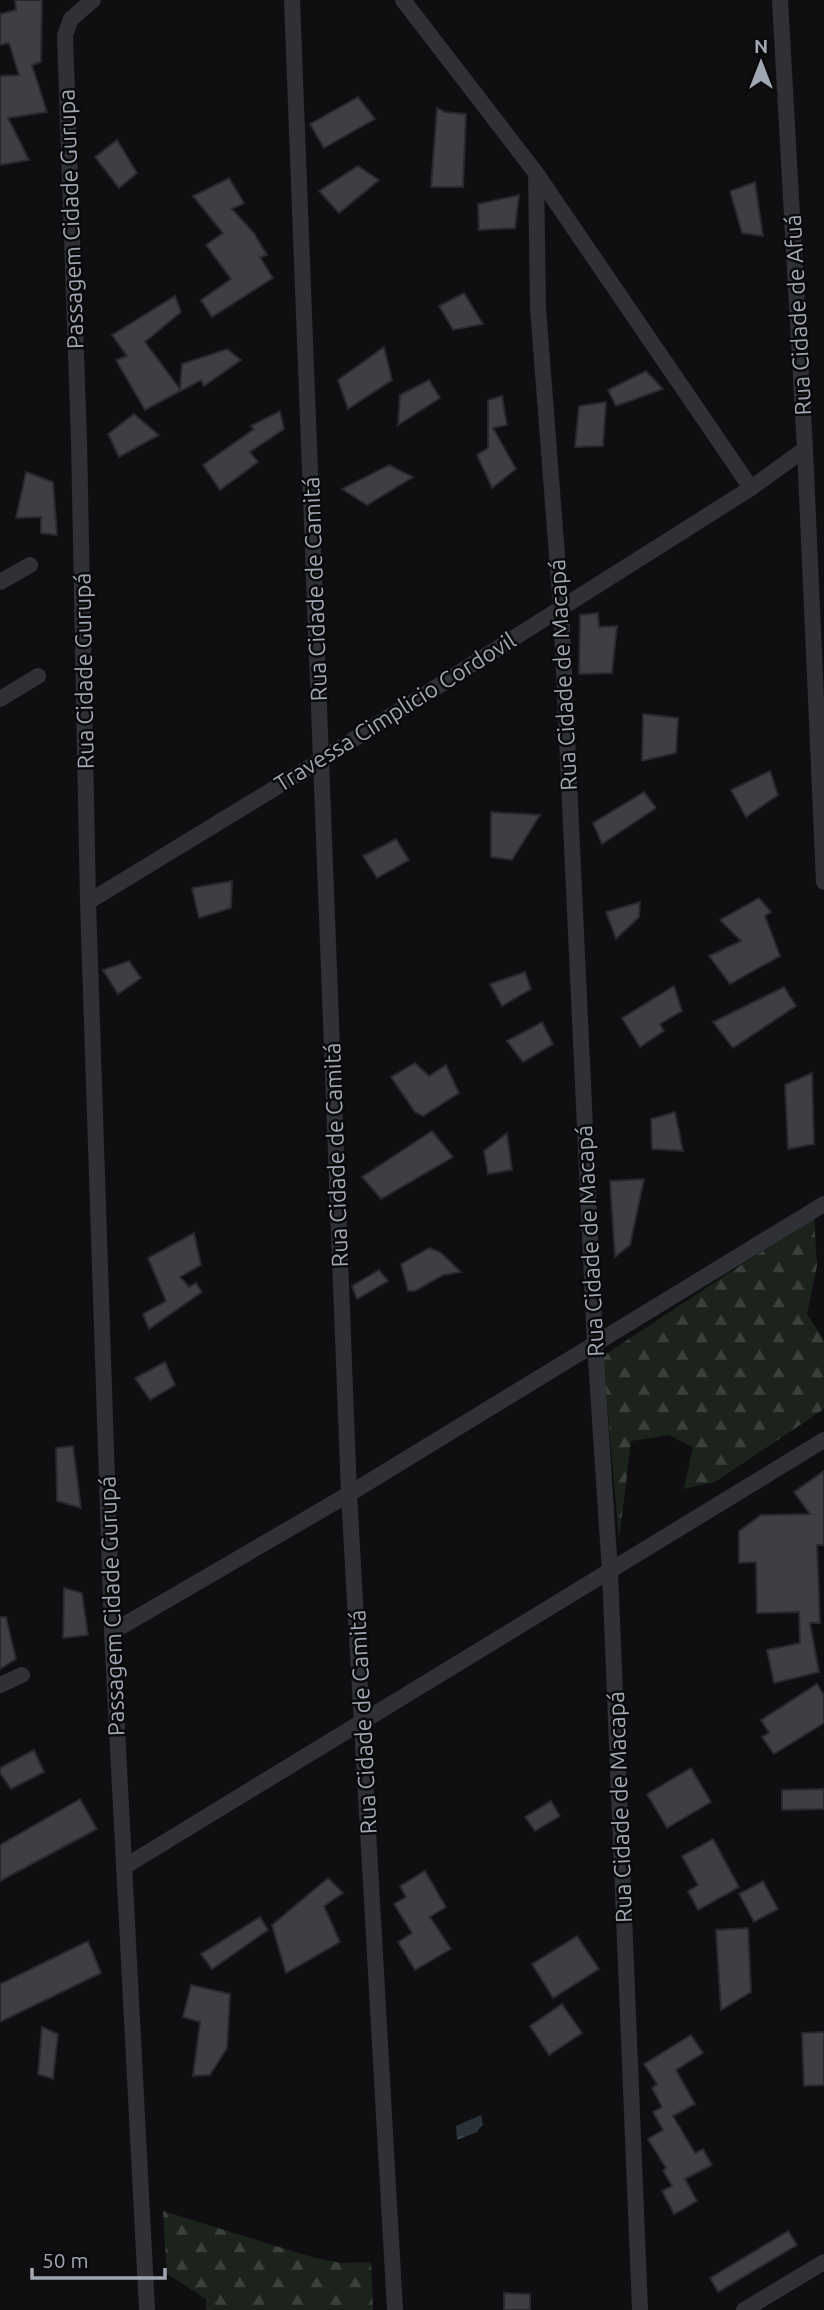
<svg xmlns="http://www.w3.org/2000/svg" width="824" height="2310" font-family="Ubuntu,sans-serif">
	<style>
		.forest { fill: url(#forest-firs) }
		.water { fill: url(#water-ripples) }
		.building { fill: #3e3f44; stroke: #29292d; stroke-width: 2 }
		.lines { fill: none; stroke-linecap: round; stroke-linejoin: round }
		.street { stroke: #303136; stroke-width: 16 }
		.labels { text-anchor: middle; stroke-width: 5; stroke-linejoin: round; paint-order: stroke }
		.street-label { font-size: 23px; fill: #a0a6b2; stroke: #0a0a0c }
	</style>
	<defs>
		<pattern id="forest-firs" width="22" height="20" patternUnits="userSpaceOnUse" patternTransform="scale(1.75)"><rect width="22" height="20" fill="#1c231c"/><path d="M5 1l3.5 6h-7zM16 11l3.5 6h-7z" fill="#3a403b"/></pattern>
		<pattern id="water-ripples" width="26" height="14" patternUnits="userSpaceOnUse" patternTransform="scale(1.75)"><rect width="26" height="14" fill="#293339"/><path d="M2 4q2-2 4 0t4 0M15 11q2-2 4 0t4 0" fill="none" stroke="#454e53"/></pattern>
	</defs>
	<rect width="100%" height="100%" fill="#0f0f11"/>
	<g class="forest">
		<path d="M814,1217L817,1266L807,1314L824,1340V1409L715,1482L684,1489L693,1447L669,1435L631,1441L619,1540L603,1356Z"/>
		<path d="M163,2211L315,2258L342,2263L371,2262L373,2310H206V2299L167,2274Z"/>
	</g>
	<path class="water" d="M481,2115L483,2124L477,2132L457,2140L456,2126Z"/>
	<g class="building">
		<path d="M15,0H42L41,62L32,65L47,112L8,118L29,160L0,165V76L19,75L9,43L0,45V14L16,10Z"/>
		<path d="M358,97L375,119L324,148L310,124Z"/>
		<path d="M437,108L445,112L466,114L463,187H431Z"/>
		<path d="M117,140L137,173L119,188L95,157Z"/>
		<path d="M358,166L379,180L339,213L319,191Z"/>
		<path d="M229,178L244,203L232,209L254,233L267,255L260,257L273,278L212,317L201,300L231,279L206,245L223,233L193,196Z"/>
		<path d="M755,182L763,236L742,233L730,191Z"/>
		<path d="M519,195L515,228L479,230L478,204Z"/>
		<path d="M464,293L483,324L453,330L439,306Z"/>
		<path d="M175,296L181,312L145,342L180,389L182,364L227,349L241,360L204,386L201,380L145,410L116,360L127,356L112,335Z"/>
		<path d="M384,347L392,380L348,409L338,380Z"/>
		<path d="M646,371L663,389L616,406L608,390Z"/>
		<path d="M429,380L440,398L398,425L400,395Z"/>
		<path d="M502,396L507,425L493,428L516,469L492,488L477,455L488,448V400Z"/>
		<path d="M606,402L603,446L575,447L579,406Z"/>
		<path d="M280,411L284,429L250,452L258,462L220,490L203,465L254,429L251,426Z"/>
		<path d="M134,414L159,435L119,457L108,434Z"/>
		<path d="M389,465L413,477L367,505L342,489Z"/>
		<path d="M26,472L53,482L57,535L41,533V517L16,518Z"/>
		<path d="M598,613L599,627L617,626L612,673L579,674L580,615Z"/>
		<path d="M643,714L678,718L676,753L642,761Z"/>
		<path d="M770,771L778,795L746,817L731,790Z"/>
		<path d="M644,792L656,808L602,844L593,823Z"/>
		<path d="M491,812L540,815L512,860L491,857Z"/>
		<path d="M396,839L409,860L377,878L363,856Z"/>
		<path d="M232,881L231,908L199,918L192,888Z"/>
		<path d="M759,898L771,912L765,916L780,956L730,984L709,956L741,941L720,920Z"/>
		<path d="M640,902L639,917L616,939L606,912Z"/>
		<path d="M129,961L141,978L118,994L103,970Z"/>
		<path d="M525,972L531,989L502,1006L490,984Z"/>
		<path d="M674,986L682,1011L660,1024L664,1031L640,1047L622,1018Z"/>
		<path d="M784,987L796,1006L733,1048L713,1022Z"/>
		<path d="M542,1022L553,1044L523,1062L507,1041Z"/>
		<path d="M415,1063L429,1076L446,1065L459,1093L423,1116L415,1112L391,1077Z"/>
		<path d="M812,1073L814,1144L788,1149L785,1085Z"/>
		<path d="M675,1112L683,1151L652,1149L651,1119Z"/>
		<path d="M432,1131L453,1157L381,1199L362,1177Z"/>
		<path d="M507,1133L512,1170L488,1174L484,1151Z"/>
		<path d="M644,1179L630,1245L615,1257L610,1181Z"/>
		<path d="M194,1233L201,1265L180,1277L189,1287L196,1283L202,1292L149,1329L143,1314L166,1301L148,1258Z"/>
		<path d="M429,1248L440,1252L461,1272L443,1275L415,1291H408L401,1264Z"/>
		<path d="M379,1270L388,1281L357,1299L352,1286Z"/>
		<path d="M165,1362L175,1385L150,1400L135,1378Z"/>
		<path d="M73,1446L81,1508L57,1501L56,1448Z"/>
		<path d="M824,1471V1545H817L820,1623H810L819,1672L774,1683L767,1650L800,1643L799,1612L757,1613L756,1562L739,1563V1531L761,1515L810,1514L794,1492Z"/>
		<path d="M64,1588L82,1593L88,1635L63,1638Z"/>
		<path d="M0,1617H6L16,1659L0,1669Z"/>
		<path d="M817,1684L824,1695V1723L774,1754L762,1737L769,1733L761,1720Z"/>
		<path d="M34,1750L44,1772L11,1789L0,1773V1768Z"/>
		<path d="M691,1768L711,1802L667,1828L647,1794Z"/>
		<path d="M824,1789V1809L782,1810V1790Z"/>
		<path d="M80,1799L97,1829L0,1881V1845Z"/>
		<path d="M551,1801L560,1816L535,1831L525,1817Z"/>
		<path d="M713,1839L739,1887L698,1910L688,1891L698,1885L682,1856Z"/>
		<path d="M425,1871L446,1907L430,1917L451,1949L415,1970L398,1942L412,1933L394,1904L406,1897L400,1886Z"/>
		<path d="M328,1878L343,1893L324,1906L340,1942L286,1973L272,1925Z"/>
		<path d="M763,1881L778,1909L754,1922L739,1894Z"/>
		<path d="M260,1917L268,1930L212,1969L201,1954Z"/>
		<path d="M748,1928L751,1992L721,2010L716,1930Z"/>
		<path d="M577,1936L599,1969L553,1998L532,1964Z"/>
		<path d="M88,1941L101,1973L0,2022V1984Z"/>
		<path d="M191,1985L230,1994L227,2048L210,2075L193,2076L200,2022L183,2017Z"/>
		<path d="M562,2004L582,2033L549,2055L530,2026Z"/>
		<path d="M42,2027L58,2034L53,2079L38,2074Z"/>
		<path d="M824,2032V2085L804,2086L802,2033Z"/>
		<path d="M691,2035L703,2053L676,2070L695,2104L673,2116L695,2153L703,2149L712,2165L685,2179L697,2201L674,2214L662,2191L672,2186L663,2170L666,2168L648,2139L663,2130L653,2112L662,2107L652,2088L657,2084L644,2064Z"/>
		<path d="M788,2231L797,2245L718,2292L710,2278Z"/>
		<path d="M504,2293L530,2294V2310H504Z"/>
	</g>
	<g class="lines">
		<g class="street">
			<path d="M93,0L71,19L65,35L79,440L88,902L112,1632L147,2310"/>
			<path d="M292,0L349,1494L395,2310"/>
			<path d="M403,0L536,173L751,488"/>
			<path d="M780,0L805,449L824,882"/>
			<path d="M536,173L538,308L561,608L595,1344L610,1572L640,2310"/>
			<path d="M0,582L30,565"/>
			<path d="M0,699L38,676"/>
			<path d="M88,902L321,760L751,488L805,449"/>
			<path d="M112,1632L349,1494L824,1204"/>
			<path d="M0,1685L22,1675"/>
			<path d="M124,1867C356,1723 591,1583 824,1440"/>
			<path d="M744,2310L824,2262"/>
		</g>
	</g>
	<g class="labels">
		<g class="street-label">
			<text transform="translate(71 219) rotate(-92)" y="8">Passagem Cidade Gurupa</text>
			<text transform="translate(798 315) rotate(-93)" y="8">Rua Cidade de Afuá</text>
			<text transform="translate(315 589) rotate(-92)" y="8">Rua Cidade de Camitá</text>
			<text transform="translate(84 671) rotate(-91)" y="8">Rua Cidade Gurupá</text>
			<text transform="translate(563 675) rotate(-93)" y="8">Rua Cidade de Macapá</text>
			<text transform="translate(395 712) rotate(-32)" y="8">Travessa Cimplicio Cordovil</text>
			<text transform="translate(336 1155) rotate(-92)" y="8">Rua Cidade de Camitá</text>
			<text transform="translate(590 1241) rotate(-93)" y="8">Rua Cidade de Macapá</text>
			<text transform="translate(112 1606) rotate(-92)" y="8">Passagem Cidade Gurupá</text>
			<text transform="translate(363 1722) rotate(-93)" y="8">Rua Cidade de Camitá</text>
			<text transform="translate(620 1807) rotate(-92)" y="8">Rua Cidade de Macapá</text>
		</g>
	</g>
	<g transform="translate(761 63)" stroke="#0a0a0c" stroke-width="5" paint-order="stroke">
	<path d="M0-5L12 26L0 18L-12 26Z" fill="#a0a6b2"/>
	<text y="-10" font-size="19" font-weight="bold" text-anchor="middle" fill="#a0a6b2">N</text>
	</g>
	<path d="M32 2268v10h133v-10" fill="none" stroke="#a0a6b2" stroke-width="3.5"/>
	<text x="42" y="2268" font-size="21" fill="#a0a6b2" stroke="#0a0a0c" stroke-width="5" paint-order="stroke">50 m</text>
</svg>
